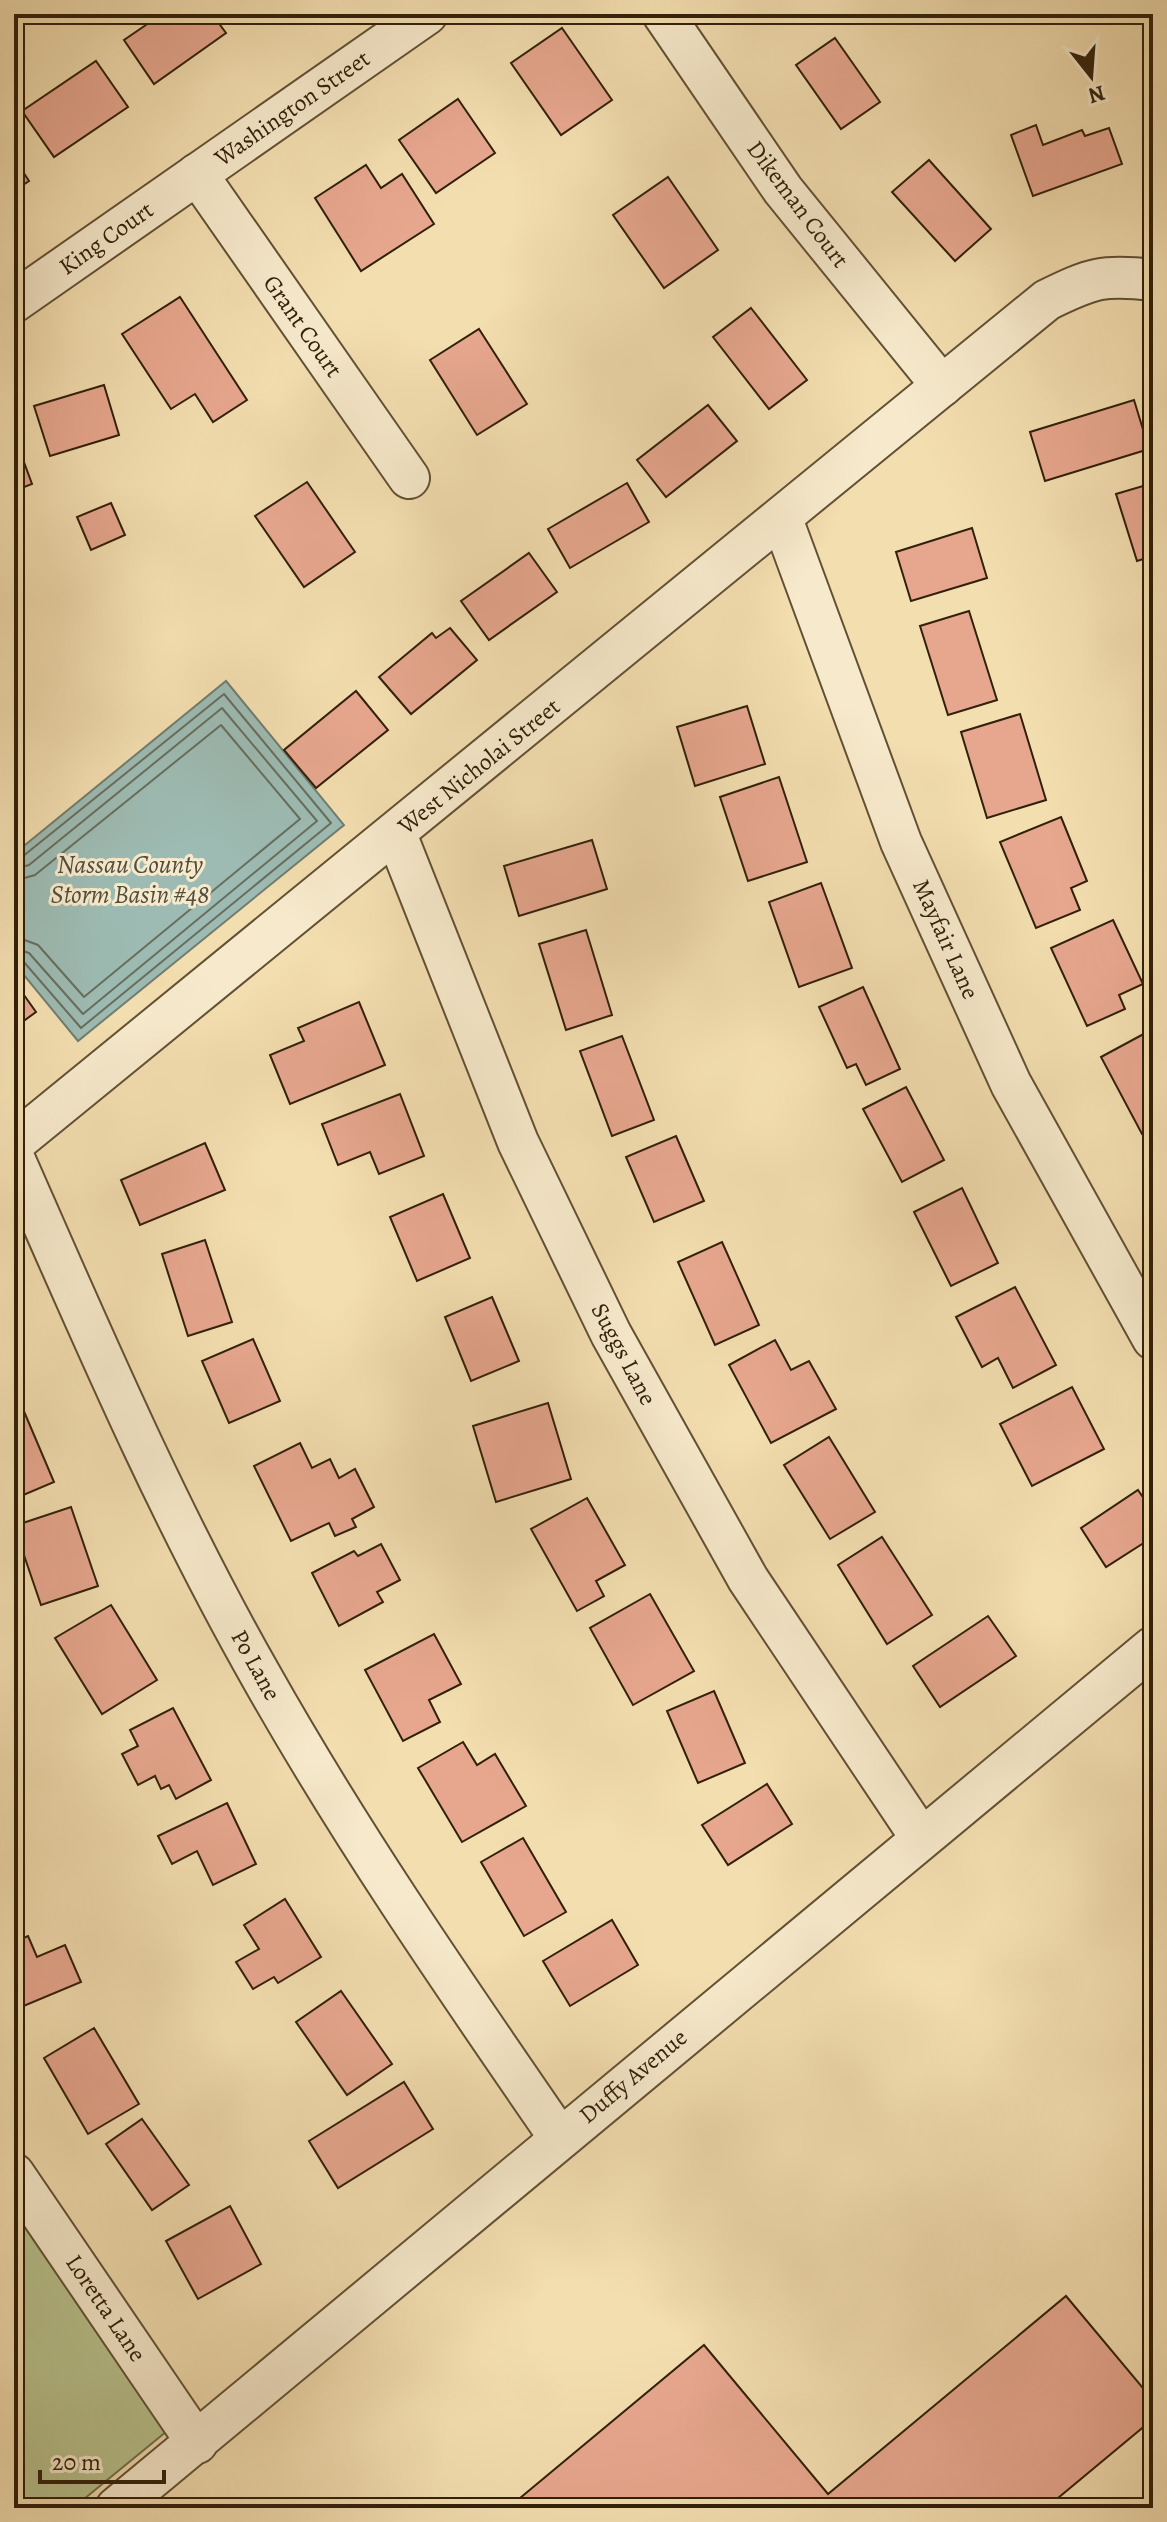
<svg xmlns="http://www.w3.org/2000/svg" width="1167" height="2522" font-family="Alegreya,serif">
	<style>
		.green { fill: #b8c28e; stroke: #74714c; stroke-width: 2 }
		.water { fill: #9dbbb3; stroke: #727d6f; stroke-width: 2 }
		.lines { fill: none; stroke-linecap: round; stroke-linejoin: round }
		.shore { stroke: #676e5e; stroke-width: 2 }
		.building { fill: #e7a78f; stroke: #31200a; stroke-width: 2 }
		.minor-casing { stroke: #625034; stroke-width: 44 }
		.minor { stroke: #f7eacc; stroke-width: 40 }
		.labels { text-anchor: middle; stroke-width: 6; stroke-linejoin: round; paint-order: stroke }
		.street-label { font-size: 24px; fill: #31200a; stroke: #f7eacc }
		.water-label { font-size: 26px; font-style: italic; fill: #514e3d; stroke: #f7eacc }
	</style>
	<rect width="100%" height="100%" fill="#f3deb0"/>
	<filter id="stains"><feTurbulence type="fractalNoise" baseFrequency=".0025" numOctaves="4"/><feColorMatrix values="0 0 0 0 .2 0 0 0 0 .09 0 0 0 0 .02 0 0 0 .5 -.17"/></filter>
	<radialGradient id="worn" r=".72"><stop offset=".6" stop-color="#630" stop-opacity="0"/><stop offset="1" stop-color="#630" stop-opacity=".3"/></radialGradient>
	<path class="green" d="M14,2200L167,2431L73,2508H14Z"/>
	<path class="water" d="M226,681L344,825L78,1041L14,963V854Z"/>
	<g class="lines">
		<g class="shore">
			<path d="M14,859L22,857L224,694L331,823L81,1028L23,961L14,958"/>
			<path d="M14,869L29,865L222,708L317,821L83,1014L29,953L14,948"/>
			<path d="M14,881L35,875L221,725L300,819L84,997L38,945L14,936"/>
		</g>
	</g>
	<g class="building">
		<path d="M162,14H212L226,33L154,84L124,40Z"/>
		<path d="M562,28L612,100L561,135L511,63Z"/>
		<path d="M835,38L880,102L841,129L796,65Z"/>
		<path d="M96,61L128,107L54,157L22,111Z"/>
		<path d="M458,99L495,153L436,193L399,140Z"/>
		<path d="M1036,125L1043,145L1082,130L1085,136L1109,128L1122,164L1033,196L1011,135Z"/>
		<path d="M14,158L29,181L14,191Z"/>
		<path d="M929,160L991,229L955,261L892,192Z"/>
		<path d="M366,165L381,188L402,174L434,224L361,271L315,198Z"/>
		<path d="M668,177L718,250L664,288L613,215Z"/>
		<path d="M180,297L247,400L213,422L195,394L171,409L122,334Z"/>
		<path d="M751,308L807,380L769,409L713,337Z"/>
		<path d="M479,329L527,404L477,435L430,360Z"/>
		<path d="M104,385L119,435L50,456L34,406Z"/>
		<path d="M1134,400L1149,449L1045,481L1030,432Z"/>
		<path d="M708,405L737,441L666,497L637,460Z"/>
		<path d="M14,435L32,484L14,491Z"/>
		<path d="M307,482L355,552L304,587L255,516Z"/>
		<path d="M627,483L649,522L570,568L548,529Z"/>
		<path d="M1153,483V556L1137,561L1116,494Z"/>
		<path d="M111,503L125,535L91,550L77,517Z"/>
		<path d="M972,528L987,578L911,601L896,552Z"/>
		<path d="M529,553L557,592L489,640L461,601Z"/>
		<path d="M969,611L997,700L948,715L920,626Z"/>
		<path d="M450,628L477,660L411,714L379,677L432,633L436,638Z"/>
		<path d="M356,691L388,730L316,788L284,750Z"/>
		<path d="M747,706L765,764L695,786L677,727Z"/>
		<path d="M1020,714L1046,800L987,818L961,732Z"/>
		<path d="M779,777L807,862L748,881L720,797Z"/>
		<path d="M1061,817L1087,881L1071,888L1080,910L1036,928L1000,842Z"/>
		<path d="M592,840L607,889L519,916L504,866Z"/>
		<path d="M821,883L852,968L799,987L769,902Z"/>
		<path d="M1113,920L1143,984L1119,995L1125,1009L1087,1026L1051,948Z"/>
		<path d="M586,930L612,1015L566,1030L539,944Z"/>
		<path d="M14,981L36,1012L14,1028Z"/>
		<path d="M863,987L900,1069L866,1085L856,1064L847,1068L819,1007Z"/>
		<path d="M359,1002L385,1065L290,1104L270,1055L304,1041L298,1028Z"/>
		<path d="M1151,1030L1153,1129L1142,1134L1101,1057Z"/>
		<path d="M622,1036L654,1120L612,1136L580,1051Z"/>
		<path d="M906,1087L944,1160L902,1182L863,1109Z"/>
		<path d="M400,1094L424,1156L379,1174L370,1152L338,1165L322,1124Z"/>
		<path d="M676,1136L704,1201L654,1222L626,1157Z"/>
		<path d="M205,1143L225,1190L140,1225L121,1180Z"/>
		<path d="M962,1188L998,1263L951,1286L914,1212Z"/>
		<path d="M443,1194L470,1258L417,1281L390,1217Z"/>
		<path d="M205,1240L232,1322L188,1336L162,1254Z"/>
		<path d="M722,1242L759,1325L715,1345L678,1262Z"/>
		<path d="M1015,1287L1056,1365L1013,1388L998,1358L982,1367L956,1317Z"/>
		<path d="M492,1297L519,1361L471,1381L445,1317Z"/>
		<path d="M253,1339L280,1401L229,1423L202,1361Z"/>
		<path d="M775,1340L791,1370L809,1361L836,1409L771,1443L729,1365Z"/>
		<path d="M1072,1387L1104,1449L1032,1486L1000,1424Z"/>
		<path d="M20,1402L54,1482L14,1499V1405Z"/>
		<path d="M548,1403L571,1479L496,1502L473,1426Z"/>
		<path d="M829,1437L875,1512L830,1539L784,1465Z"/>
		<path d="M300,1443L312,1468L330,1459L339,1478L355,1469L374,1507L352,1519L356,1527L335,1536L329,1523L291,1541L254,1466Z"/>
		<path d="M1138,1490L1153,1512V1537L1106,1567L1081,1528Z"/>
		<path d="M587,1498L625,1565L596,1581L604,1596L577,1611L531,1529Z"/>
		<path d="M71,1507L98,1586L41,1605L14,1526Z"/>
		<path d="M882,1537L932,1615L887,1644L838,1565Z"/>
		<path d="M381,1544L400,1580L377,1592L383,1602L339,1626L312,1573L354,1551L358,1556Z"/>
		<path d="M650,1594L694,1671L633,1705L590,1628Z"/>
		<path d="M111,1605L157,1680L102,1714L55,1638Z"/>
		<path d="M988,1616L1016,1656L940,1707L913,1666Z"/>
		<path d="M434,1634L461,1684L429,1700L440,1722L403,1741L365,1670Z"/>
		<path d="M714,1691L745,1763L698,1783L667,1711Z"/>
		<path d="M173,1708L211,1780L176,1799L169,1785L161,1789L155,1776L138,1785L122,1754L138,1746L130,1730Z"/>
		<path d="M463,1742L477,1765L495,1754L526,1806L462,1842L418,1768Z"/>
		<path d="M767,1784L792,1824L728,1865L702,1825Z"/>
		<path d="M227,1803L256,1864L213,1885L197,1851L172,1864L158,1836Z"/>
		<path d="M523,1838L566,1912L524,1936L481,1862Z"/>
		<path d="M285,1899L321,1957L278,1983L274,1977L253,1989L236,1962L259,1949L244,1925Z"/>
		<path d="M612,1920L638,1965L570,2006L543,1961Z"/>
		<path d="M28,1936L37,1957L65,1945L81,1982L14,2010V1942Z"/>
		<path d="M341,1991L392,2064L347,2095L296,2022Z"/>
		<path d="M94,2028L139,2104L88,2134L44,2058Z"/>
		<path d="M404,2082L433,2129L338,2188L309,2141Z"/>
		<path d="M142,2119L189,2185L152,2210L106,2144Z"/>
		<path d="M230,2206L261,2264L198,2299L166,2241Z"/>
		<path d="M1066,2296L1153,2400V2419L1046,2508H508L704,2345L828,2494Z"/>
	</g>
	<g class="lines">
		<g class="minor-casing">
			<g id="minor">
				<path d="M663,14L783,190L942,386"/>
				<path d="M197,174L409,478"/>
				<path d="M14,302L427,14"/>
				<path d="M782,519L901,842L1011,1084L1153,1339"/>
				<path d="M396,834L518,1142L611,1334L748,1579L921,1838"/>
				<path d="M14,1143L1047,300C1092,278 1103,274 1153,280"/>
				<path d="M14,1158C91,1333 166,1509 261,1676C351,1836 455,1986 559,2137"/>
				<path d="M14,2174L197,2443"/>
				<path d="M116,2508L1153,1647"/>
			</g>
		</g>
		<use href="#minor" class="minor"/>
	</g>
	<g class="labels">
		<g class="street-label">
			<text transform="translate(292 108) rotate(-35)" y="8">Washington Street</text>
			<text transform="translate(798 204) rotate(53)" y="8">Dikeman Court</text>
			<text transform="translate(106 238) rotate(-35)" y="8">King Court</text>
			<text transform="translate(303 326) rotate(55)" y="8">Grant Court</text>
			<text transform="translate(479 766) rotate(-39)" y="8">West Nicholai Street</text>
			<text transform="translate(946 939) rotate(66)" y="8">Mayfair Lane</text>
			<text transform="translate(624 1354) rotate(62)" y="8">Suggs Lane</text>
			<text transform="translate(256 1665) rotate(61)" y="8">Po Lane</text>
			<text transform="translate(633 2076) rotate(-40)" y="8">Duffy Avenue</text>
			<text transform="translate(106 2308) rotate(56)" y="8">Loretta Lane</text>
		</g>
		<g class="water-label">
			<text x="130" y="873">Nassau County<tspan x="130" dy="30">Storm Basin #48</tspan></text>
		</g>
	</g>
	<rect width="1167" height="2522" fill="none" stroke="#f3deb0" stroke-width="48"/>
	<rect x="16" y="16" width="1135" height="2490" fill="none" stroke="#31200a" stroke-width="4"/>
	<rect x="24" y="24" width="1119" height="2474" fill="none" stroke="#31200a" stroke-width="2"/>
	<g transform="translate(1091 76) rotate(163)" stroke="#f7eacc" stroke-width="6" paint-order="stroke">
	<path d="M0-6L14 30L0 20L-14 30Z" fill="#31200a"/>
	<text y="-12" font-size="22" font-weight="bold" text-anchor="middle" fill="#31200a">N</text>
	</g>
	<path d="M40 2470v12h124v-12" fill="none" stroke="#31200a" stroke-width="4"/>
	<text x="52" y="2470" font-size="24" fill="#31200a" stroke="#f7eacc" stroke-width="6" paint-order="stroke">20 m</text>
	<rect width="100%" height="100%" filter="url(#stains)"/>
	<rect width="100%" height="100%" fill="url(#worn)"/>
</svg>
